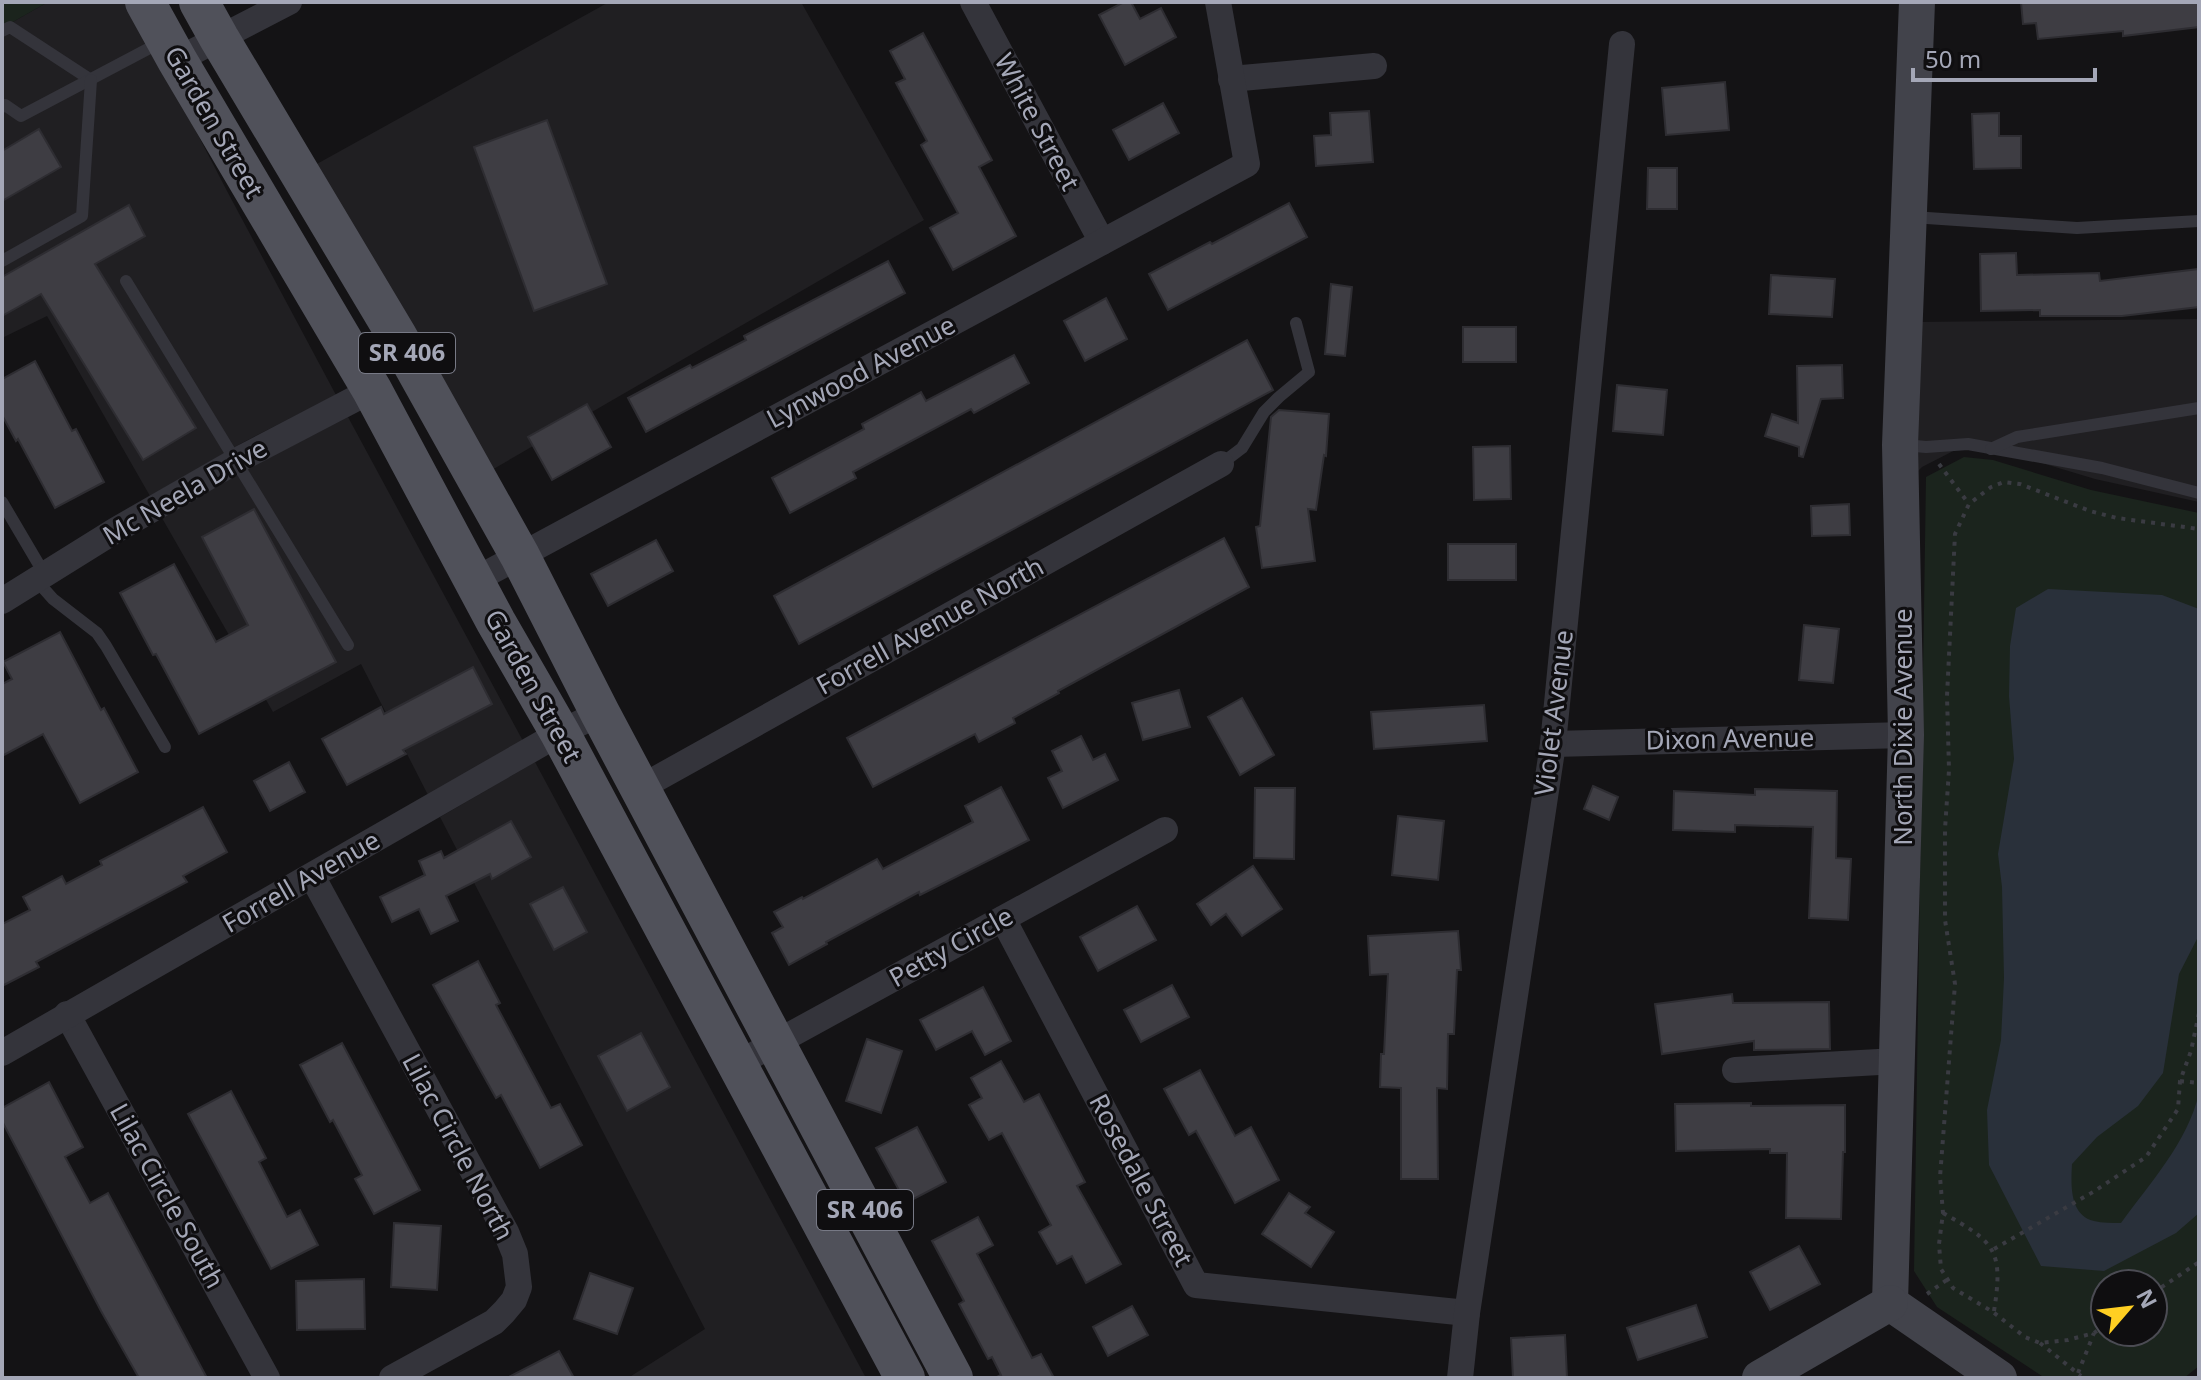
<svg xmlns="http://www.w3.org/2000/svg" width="2201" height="1380" font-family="'Noto Sans',sans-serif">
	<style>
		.built { fill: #201f22 }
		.green { fill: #1b241d; fill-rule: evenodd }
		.water { fill: #29303a }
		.building { fill: #3e3d43; stroke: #2e2d32; stroke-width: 2 }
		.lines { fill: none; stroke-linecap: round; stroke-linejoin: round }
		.path { stroke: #3a3b42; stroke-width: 4; stroke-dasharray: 4 6; stroke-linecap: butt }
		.lane { stroke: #34343b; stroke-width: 12 }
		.street { stroke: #34343b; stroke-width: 26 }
		.secondary { stroke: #42434b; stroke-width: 36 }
		.primary { stroke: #50515a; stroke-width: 40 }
		.labels { text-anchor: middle; stroke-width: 6; stroke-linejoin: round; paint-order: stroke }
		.shield { fill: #0f0e10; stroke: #777985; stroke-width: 2 }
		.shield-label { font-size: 24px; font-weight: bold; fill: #a4a7b7 }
		.street-label { font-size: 26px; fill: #a4a7b7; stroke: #0f0e10 }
	</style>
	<rect width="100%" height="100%" fill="#141315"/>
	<g class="built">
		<path d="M48,2H129L227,191L336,395L242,443L150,496L47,316L2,338V28Z"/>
		<path d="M609,2H801L924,220L490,471L315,165Z"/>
		<path d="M2199,319V502L2095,479L1995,449L1963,446L1922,467L1917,472L1918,322Z"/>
		<path d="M348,417L523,741L428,795L361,664L273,712L162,518L242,472Z"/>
		<path d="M535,762L866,1378H628L705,1329L440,817Z"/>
	</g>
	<g class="green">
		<path d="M2,2H48L2,28Z"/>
		<path d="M1964,457L1993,460L2091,490L2199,513V1366L2184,1378H2045L1937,1307L1914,1271L1926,477ZM2105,1284H2153V1332H2105Z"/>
	</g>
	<path class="water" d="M2048,589L2162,595L2199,609V935L2179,974L2163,1073L2138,1106L2097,1137L2072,1164C2071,1184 2069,1215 2094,1221C2102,1223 2112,1223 2121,1223C2149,1184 2188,1142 2199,1093V1213L2176,1233L2104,1271L2041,1266L1989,1165L1987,1110L2001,1040L2004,978L2002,887L1998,854L2014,759L2009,696L2010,646L2016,608Z"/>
	<g class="building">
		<path d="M1124,2H1131L1140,19L1161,8L1176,37L1125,65L1099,15Z"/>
		<path d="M2021,2H2199V27L2123,36V31L2038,39L2036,23L2023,24Z"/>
		<path d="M923,33L992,160L979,167L1016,236L953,270L930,228L958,213L921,145L927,141L896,83L905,79L890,51Z"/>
		<path d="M1725,82L1729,130L1666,135L1662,88Z"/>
		<path d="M1163,103L1179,133L1129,160L1113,130Z"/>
		<path d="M1369,111L1373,162L1316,166L1314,136L1331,135L1330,113Z"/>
		<path d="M1999,113V136H2021V168L1974,169L1972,114Z"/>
		<path d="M547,120L607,284L534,311L474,147Z"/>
		<path d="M39,129L61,167L2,201V151Z"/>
		<path d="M1648,168H1677V209H1647Z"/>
		<path d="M1289,203L1307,237L1168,310L1149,274L1210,242L1212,244Z"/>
		<path d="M129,205L145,236L95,264L196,428L143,460L41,294L2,316V277Z"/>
		<path d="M2016,253L2017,275L2099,273L2100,281L2199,269V307L2122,316H2040V310L1981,311L1980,254Z"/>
		<path d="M888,261L905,293L646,432L628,398L690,365L692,368L746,340L744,336Z"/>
		<path d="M1771,275L1835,279L1832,317L1769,314Z"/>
		<path d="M1331,284L1352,287L1345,356L1325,354Z"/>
		<path d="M1106,298L1127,339L1085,361L1064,321Z"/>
		<rect x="1463" y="327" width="53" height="35"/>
		<path d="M1247,340L1273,390L799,644L774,596Z"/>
		<path d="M1014,355L1029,383L974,413L971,409L853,472L856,478L790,513L772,478L864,429L862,424L921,392L926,401Z"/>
		<path d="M35,361L72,431L76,429L104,482L55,508L18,439L16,441L2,415V379Z"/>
		<path d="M1842,365L1843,398L1821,399L1803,457L1799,456V447L1765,436L1772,414L1798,423L1797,366Z"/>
		<path d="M1617,385L1667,390L1663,435L1613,431Z"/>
		<path d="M587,404L611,447L552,480L528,437Z"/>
		<path d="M1279,410L1329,414L1326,456L1324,455L1316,510L1308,509L1315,561L1262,568L1256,527L1260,526L1271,417Z"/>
		<path d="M1510,446L1511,499L1474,500L1473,447Z"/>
		<path d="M1849,504L1850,535L1812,536L1811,506Z"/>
		<path d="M254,509L336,662L199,734L156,654L153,655L120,593L174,564L216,642L248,625L202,537Z"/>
		<path d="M1224,538L1249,587L1058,691L1059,693L1013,718L1015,723L979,742L975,734L873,787L847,738Z"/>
		<path d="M656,540L673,571L608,606L591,574Z"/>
		<rect x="1448" y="544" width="68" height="36"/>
		<path d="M1804,625L1839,629L1833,683L1799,680Z"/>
		<path d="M60,632L101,710L104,708L138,772L80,803L43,734L2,756V684L12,679L3,662Z"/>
		<path d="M473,667L492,704L403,750L406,754L347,785L322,739L381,707L384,714Z"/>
		<path d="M1179,690L1190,727L1143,740L1132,703Z"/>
		<path d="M1242,698L1274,755L1240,775L1208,717Z"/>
		<path d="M1484,705L1487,741L1374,749L1371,712Z"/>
		<path d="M1081,736L1093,760L1105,754L1118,780L1063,808L1048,778L1062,771L1052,751Z"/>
		<path d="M289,762L305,792L270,811L254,781Z"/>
		<path d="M1593,786L1618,797L1609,820L1584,809Z"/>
		<path d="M1001,787L1029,840L920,895L919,892L826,942L827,944L789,965L772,933L783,927L774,912L802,897L803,899L877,859L883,869L973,822L965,806Z"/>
		<path d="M1255,788H1295L1294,859L1254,858Z"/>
		<path d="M1755,789L1837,791L1836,858L1851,859L1848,920L1809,918L1813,827L1735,825V832L1673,830L1674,791L1755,795Z"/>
		<path d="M203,807L227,852L183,876L187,882L36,962L39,967L2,986V924L30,910L23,897L62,876L66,884L102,865L100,861Z"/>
		<path d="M1398,816L1444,821L1438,880L1392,875Z"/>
		<path d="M511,821L531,857L492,879L490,874L446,896L458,921L431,934L419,909L392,922L380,897L425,875L419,861L441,851L444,858Z"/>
		<path d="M1253,866L1282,909L1242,936L1226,914L1211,925L1197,904Z"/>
		<path d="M563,887L587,932L554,950L530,904Z"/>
		<path d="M1137,906L1156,940L1098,971L1080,937Z"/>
		<path d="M1458,931L1461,970H1457L1454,1034H1448L1447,1089L1437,1088L1438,1179H1401V1088L1380,1087L1381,1054H1384L1388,974L1370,975L1368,936Z"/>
		<path d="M478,961L500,1003L496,1005L551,1108L560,1104L582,1145L540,1168L501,1095L496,1098L433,985Z"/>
		<path d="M1172,985L1189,1017L1141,1042L1124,1010Z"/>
		<path d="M983,987L1011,1041L985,1055L972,1031L936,1050L920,1020Z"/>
		<path d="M1732,994L1733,1003L1829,1002L1830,1049L1754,1050V1041L1662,1054L1655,1004Z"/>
		<path d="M641,1033L670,1087L627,1111L598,1056Z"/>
		<path d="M867,1039L902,1051L881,1113L846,1101Z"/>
		<path d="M342,1043L420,1190L374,1214L355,1179L362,1175L333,1120L330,1122L300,1065Z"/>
		<path d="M1001,1061L1024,1102L1039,1094L1085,1182L1077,1186L1121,1264L1086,1283L1072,1256L1057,1264L1039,1232L1051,1225L1002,1133L989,1140L969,1105L982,1098L971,1078Z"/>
		<path d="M1200,1070L1235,1136L1251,1127L1279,1180L1235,1203L1196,1131L1189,1135L1164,1089Z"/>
		<path d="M49,1082L83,1147L65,1157L90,1203L108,1193L207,1378H139L101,1311L2,1121V1108Z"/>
		<path d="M231,1091L266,1158L259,1162L287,1217L300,1210L318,1245L271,1269L188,1114Z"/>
		<path d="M1751,1103V1106L1845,1105V1152H1843L1841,1219L1786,1218L1787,1153H1770V1149L1676,1151L1675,1104Z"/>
		<path d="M917,1127L946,1182L906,1203L876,1148Z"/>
		<path d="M1289,1193L1310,1207L1305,1213L1334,1232L1311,1267L1262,1234Z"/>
		<path d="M978,1217L993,1245L977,1254L1032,1358L1041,1354L1054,1378H995L1001,1375L992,1357L988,1359L959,1304L964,1301L932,1241Z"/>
		<path d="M394,1223L441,1226L437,1290L391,1287Z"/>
		<path d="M1799,1246L1820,1284L1770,1310L1750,1272Z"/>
		<path d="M590,1273L633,1288L617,1334L574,1319Z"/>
		<path d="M364,1279L365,1329L297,1330L296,1281Z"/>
		<path d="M1696,1305L1707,1337L1638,1360L1627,1328Z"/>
		<path d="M1132,1306L1148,1335L1108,1356L1093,1327Z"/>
		<path d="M1565,1335L1567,1378H1513L1511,1338Z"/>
		<path d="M559,1351L574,1378H507Z"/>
	</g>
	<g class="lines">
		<g class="path">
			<path d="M1939,464L1969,504"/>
			<path d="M2180,1081L2199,1083"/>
			<path d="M1943,1213C1994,1242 2004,1249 1994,1311"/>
			<path d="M1994,1249L2093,1192L2146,1157L2178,1109L2180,1081L2191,1051L2199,1013"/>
			<path d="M2153,1293L2199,1262"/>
			<path d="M1927,1294L1948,1279"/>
			<path d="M2105,1325L2094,1333L2068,1340L2040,1343L2025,1337L1993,1312L1953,1288L1941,1269L1939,1244L1943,1213L1940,1177L1955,984L1945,920V829L1949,770L1947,696L1955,534L1969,504L1991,487L2004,482L2020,484L2090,511L2117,518L2199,529"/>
			<path d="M2040,1343L2081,1376"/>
			<path d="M2078,1373L2094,1333"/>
		</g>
		<g class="lane">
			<path d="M2,31L10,27L91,80"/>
			<path d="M2,107L5,105L21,116L163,41"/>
			<path d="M1912,217L2077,228L2199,221"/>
			<path d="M2,261L82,216L91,80"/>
			<path d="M126,281L348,645"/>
			<path d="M1904,445L1926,447L1968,444L2102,468L2199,493"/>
			<path d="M1991,449L2017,437L2199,408"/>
			<path d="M1221,464L1242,448L1264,412L1279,397L1309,372L1296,323"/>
			<path d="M2,502L45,575"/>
			<path d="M36,580L53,599L97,633L106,646L165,747"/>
		</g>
		<g class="street">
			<path d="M973,2L1102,242"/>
			<path d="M177,60L289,2"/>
			<path d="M1231,79L1374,66"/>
			<path d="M475,580L1247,164L1218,2"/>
			<path d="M2,601L116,530L236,461L372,390"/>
			<path d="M1553,744L1906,735"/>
			<path d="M640,788L1221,464"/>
			<path d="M312,876L506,1232L515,1254L519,1287L514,1300L504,1312L494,1322L392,1378"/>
			<path d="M1003,919L1196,1285L1467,1313"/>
			<path d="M67,1014L267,1378"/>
			<path d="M2,1053L560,733L600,713"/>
			<path d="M737,1064L1165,830"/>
			<path d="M1735,1070L1897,1061"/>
			<path d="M1460,1378L1467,1313L1553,744L1622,44"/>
		</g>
		<g class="secondary">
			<path d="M1890,1303L1906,735L1900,445L1917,2"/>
			<path d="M1890,1303L1999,1378"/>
			<path d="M1760,1378L1890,1303"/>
		</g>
		<g class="primary">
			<path d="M145,2L177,60L372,390L496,622L560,733L905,1378"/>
			<path d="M199,2L219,38L397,336L520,556L600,713L953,1378"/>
		</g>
	</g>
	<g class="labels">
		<g class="shield">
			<rect x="359" y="333" width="96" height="40" rx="6"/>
			<rect x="817" y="1190" width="96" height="40" rx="6"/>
		</g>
		<g class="shield-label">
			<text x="407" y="361">SR 406</text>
			<text x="865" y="1218">SR 406</text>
		</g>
		<g class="street-label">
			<text transform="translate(214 122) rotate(60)" y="9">Garden Street</text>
			<text transform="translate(1037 122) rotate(62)" y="9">White Street</text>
			<text transform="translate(861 372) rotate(-28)" y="9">Lynwood Avenue</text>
			<text transform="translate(185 492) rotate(-30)" y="9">Mc Neela Drive</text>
			<text transform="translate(930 626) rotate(-29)" y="9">Forrell Avenue North</text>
			<text transform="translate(533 686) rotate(61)" y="9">Garden Street</text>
			<text transform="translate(1554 713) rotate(-83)" y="9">Violet Avenue</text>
			<text transform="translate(1903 727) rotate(-90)" y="9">North Dixie Avenue</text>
			<text transform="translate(1730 739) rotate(-1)" y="9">Dixon Avenue</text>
			<text transform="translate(301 882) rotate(-30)" y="9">Forrell Avenue</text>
			<text transform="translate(951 947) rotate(-29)" y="9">Petty Circle</text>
			<text transform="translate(458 1147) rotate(62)" y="9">Lilac Circle North</text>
			<text transform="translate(1141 1180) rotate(62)" y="9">Rosedale Street</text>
			<text transform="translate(167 1196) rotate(61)" y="9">Lilac Circle South</text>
		</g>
	</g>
	<rect width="2201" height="1380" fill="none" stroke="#a4a7b7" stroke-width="8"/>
	<g transform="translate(2129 1308) rotate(62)"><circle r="38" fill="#0f0e10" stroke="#4b4b53" stroke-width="2"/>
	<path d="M0-6L14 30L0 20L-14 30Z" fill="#ffcf22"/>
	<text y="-12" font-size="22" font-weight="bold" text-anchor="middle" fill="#a4a7b7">N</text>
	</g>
	<path d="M1913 68v12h182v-12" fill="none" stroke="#a4a7b7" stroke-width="4"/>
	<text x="1925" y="68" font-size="24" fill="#a4a7b7" stroke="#0f0e10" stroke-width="6" paint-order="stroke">50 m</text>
</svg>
